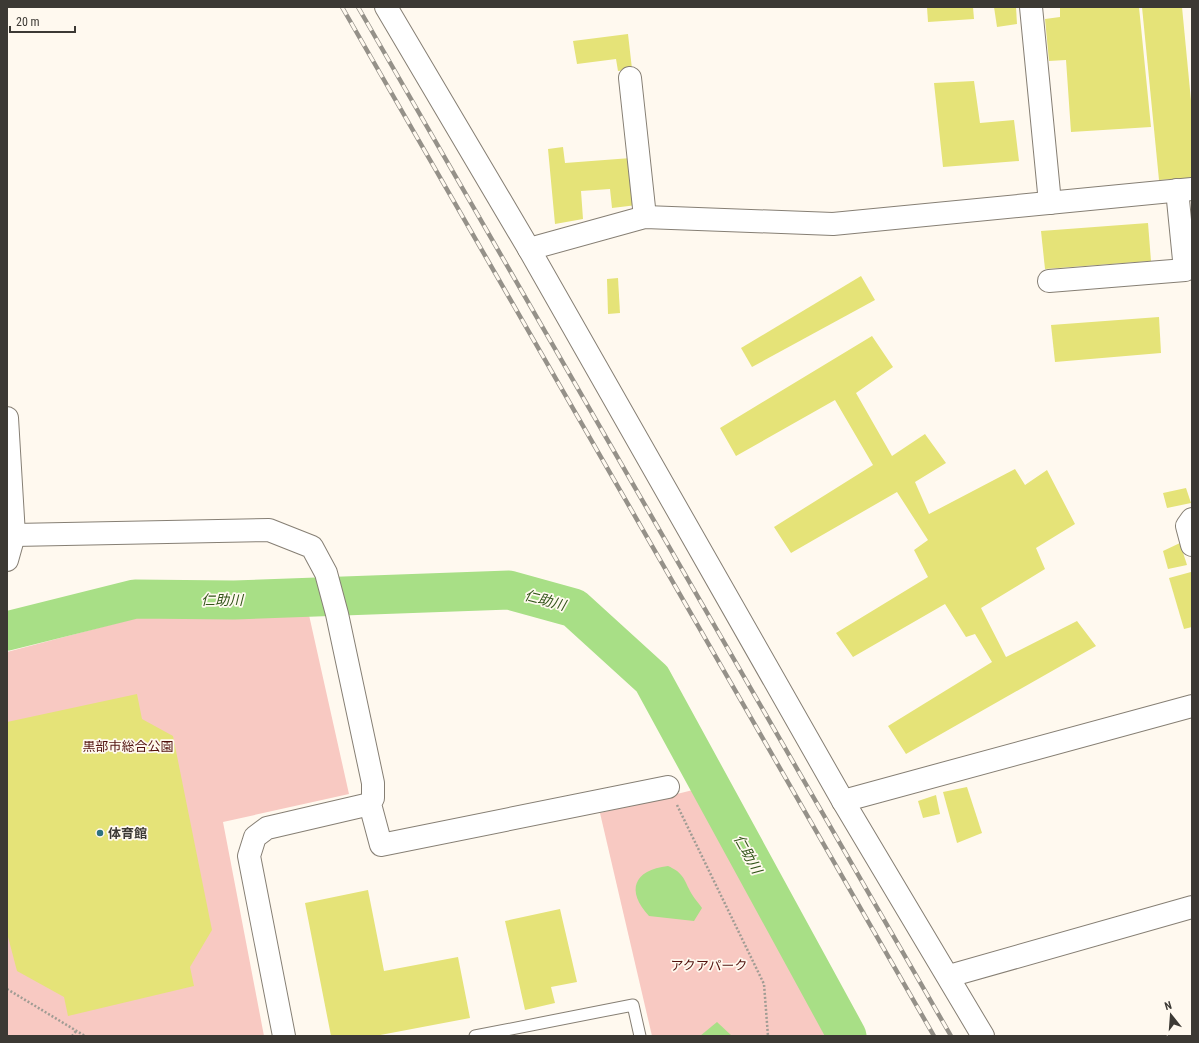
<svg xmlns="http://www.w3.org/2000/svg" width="1199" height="1043" font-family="'Roboto Condensed','Noto Sans JP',sans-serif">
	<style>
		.green { fill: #f8c9c2 }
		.water { fill: #a8df86 }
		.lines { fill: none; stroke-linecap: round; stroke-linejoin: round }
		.river { stroke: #a8df86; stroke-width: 39 }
		.building { fill: #e5e378 }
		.lane-casing { stroke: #867f74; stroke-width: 13 }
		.street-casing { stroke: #867f74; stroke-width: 24 }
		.secondary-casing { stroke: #867f74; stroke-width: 24 }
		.path { stroke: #a09c94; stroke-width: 2.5; stroke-dasharray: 2 2; stroke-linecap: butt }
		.lane { stroke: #fff; stroke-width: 11 }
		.street { stroke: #fff; stroke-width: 22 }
		.secondary { stroke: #fff; stroke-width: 22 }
		.rail-casing { stroke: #959189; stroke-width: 4.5 }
		.rail { stroke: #fff9ef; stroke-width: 3; stroke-dasharray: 9; stroke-linecap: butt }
		.poi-dot { fill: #2d7281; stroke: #fff9ef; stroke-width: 1.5 }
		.labels { text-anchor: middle; stroke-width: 3.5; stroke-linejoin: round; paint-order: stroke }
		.park-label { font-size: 13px; fill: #51110d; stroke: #fff9ef }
		.poi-label { font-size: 13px; font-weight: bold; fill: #3c3934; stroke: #fff9ef; text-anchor: start }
		.water-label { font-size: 14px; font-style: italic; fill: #325419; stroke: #fff9ef }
	</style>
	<rect width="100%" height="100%" fill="#fff9ef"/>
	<g class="green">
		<path d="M309,615L349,794L223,822L264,1036H7V652L136,618Z"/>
		<path d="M693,790L829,1036H652L600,813Z"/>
	</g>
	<g class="water">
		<path d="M668,866C681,872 683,876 689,889C692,896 698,902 702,908L694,921L649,916C626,891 633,870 668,866Z"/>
		<path d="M717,1022L732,1036H700Z"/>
	</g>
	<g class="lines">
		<path class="river" d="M7,631L135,599L234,600L509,590L574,608L652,679L847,1036"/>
	</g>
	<g class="building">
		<path d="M927,7H973L974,19L928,22Z"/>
		<path d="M994,7H1016L1017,24L997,27Z"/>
		<path d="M1060,7H1139L1151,127L1071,132L1066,60L1049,61L1045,19L1060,17Z"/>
		<path d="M1142,7H1182L1192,111V178L1159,180Z"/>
		<path d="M628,34L632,69L618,71L616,59L577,64L573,41Z"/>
		<path d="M974,81L980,123L1014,120L1019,161L943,167L934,83Z"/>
		<path d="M563,147L565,163L631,158L637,205L612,208L610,189L581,191L583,219L555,224L548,149Z"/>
		<path d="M1148,223L1151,261L1045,269L1041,231Z"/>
		<path d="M861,276L875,300L752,367L741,348Z"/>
		<path d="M618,278L620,313L608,314L607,279Z"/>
		<path d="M1159,317L1161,353L1055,362L1051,325Z"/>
		<path d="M872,336L893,367L856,393L892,456L925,434L946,463L915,482L929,514L1015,469L1025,485L1047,470L1075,524L1036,548L1045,569L981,608L1006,657L1077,621L1096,646L906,754L888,726L992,662L975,634L966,637L945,604L853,657L836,633L928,577L914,550L928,540L897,492L791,553L774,527L873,465L835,400L736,456L720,428Z"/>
		<path d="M1186,488L1191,503L1167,508L1163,493Z"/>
		<path d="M1180,543L1187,565L1168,569L1163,551Z"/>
		<path d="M1191,572L1192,627L1184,629L1169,578Z"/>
		<path d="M137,694L142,719L173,736L212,930L190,967L194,986L68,1016L64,997L17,971L7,933V722Z"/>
		<path d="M967,787L982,833L957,843L943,792Z"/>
		<path d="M936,795L940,814L923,818L918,801Z"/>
		<path d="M368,890L384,971L458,957L470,1018L375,1036H331L305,903Z"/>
		<path d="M560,909L577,982L551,987L555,1003L525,1010L505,921Z"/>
	</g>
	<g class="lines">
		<g class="lane-casing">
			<path id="lane" d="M475,1036L633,1005L640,1036"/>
		</g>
		<g class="street-casing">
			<g id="street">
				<path d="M1031,7L1050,203"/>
				<path d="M630,78L645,217"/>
				<path d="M529,249L645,217L833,224L1192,189"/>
				<path d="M1049,281L1185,270L1177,190"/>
				<path d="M7,418L14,535L7,560"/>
				<path d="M1192,519L1187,526L1192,545"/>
				<path d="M14,535L269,530L312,547L326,573L337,614L373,783V798L370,804L381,845L668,787"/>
				<path d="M843,801L1192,706"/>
				<path d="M949,976L1192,907"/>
			</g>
		</g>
		<g class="secondary-casing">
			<g id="secondary">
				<path d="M386,7L529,249L843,801L983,1036"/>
				<path d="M7,536L14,535"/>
				<path d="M284,1036L249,856L255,837L267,828L370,804"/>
			</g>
		</g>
		<g class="path">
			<path d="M677,805L764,984L768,1036"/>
			<path d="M7,989L85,1036"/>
			<path d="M72,1036L76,1031"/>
		</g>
		<use href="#lane" class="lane"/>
		<use href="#street" class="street"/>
		<use href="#secondary" class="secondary"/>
		<g class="rail-casing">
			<g id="rail">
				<path d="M342,7L934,1036"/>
				<path d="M358,7L951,1036"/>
			</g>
		</g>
		<use href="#rail" class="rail"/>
	</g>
	<circle class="poi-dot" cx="100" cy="833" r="4"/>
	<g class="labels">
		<g class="park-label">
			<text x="128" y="751">黒部市総合公園</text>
			<text x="709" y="970">アクアパーク</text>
		</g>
		<g class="poi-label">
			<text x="108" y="838">体育館</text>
		</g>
		<g class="water-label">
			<text x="222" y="605">仁助川</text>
			<text transform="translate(545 600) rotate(15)" y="5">仁助川</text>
			<text transform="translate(748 854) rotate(61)" y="5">仁助川</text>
		</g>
	</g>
	<rect width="1199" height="1043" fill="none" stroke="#3c3934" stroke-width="16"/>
	<g transform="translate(1171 1015) rotate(343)" stroke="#fff9ef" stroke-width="3" paint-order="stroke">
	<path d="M0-3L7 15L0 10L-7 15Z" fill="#3c3934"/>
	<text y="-6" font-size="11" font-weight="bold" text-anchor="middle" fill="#3c3934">N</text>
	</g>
	<path d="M10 26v6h65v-6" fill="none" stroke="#3c3934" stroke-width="2"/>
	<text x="16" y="26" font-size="12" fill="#3c3934" stroke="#fff9ef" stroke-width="3" paint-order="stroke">20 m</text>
</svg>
